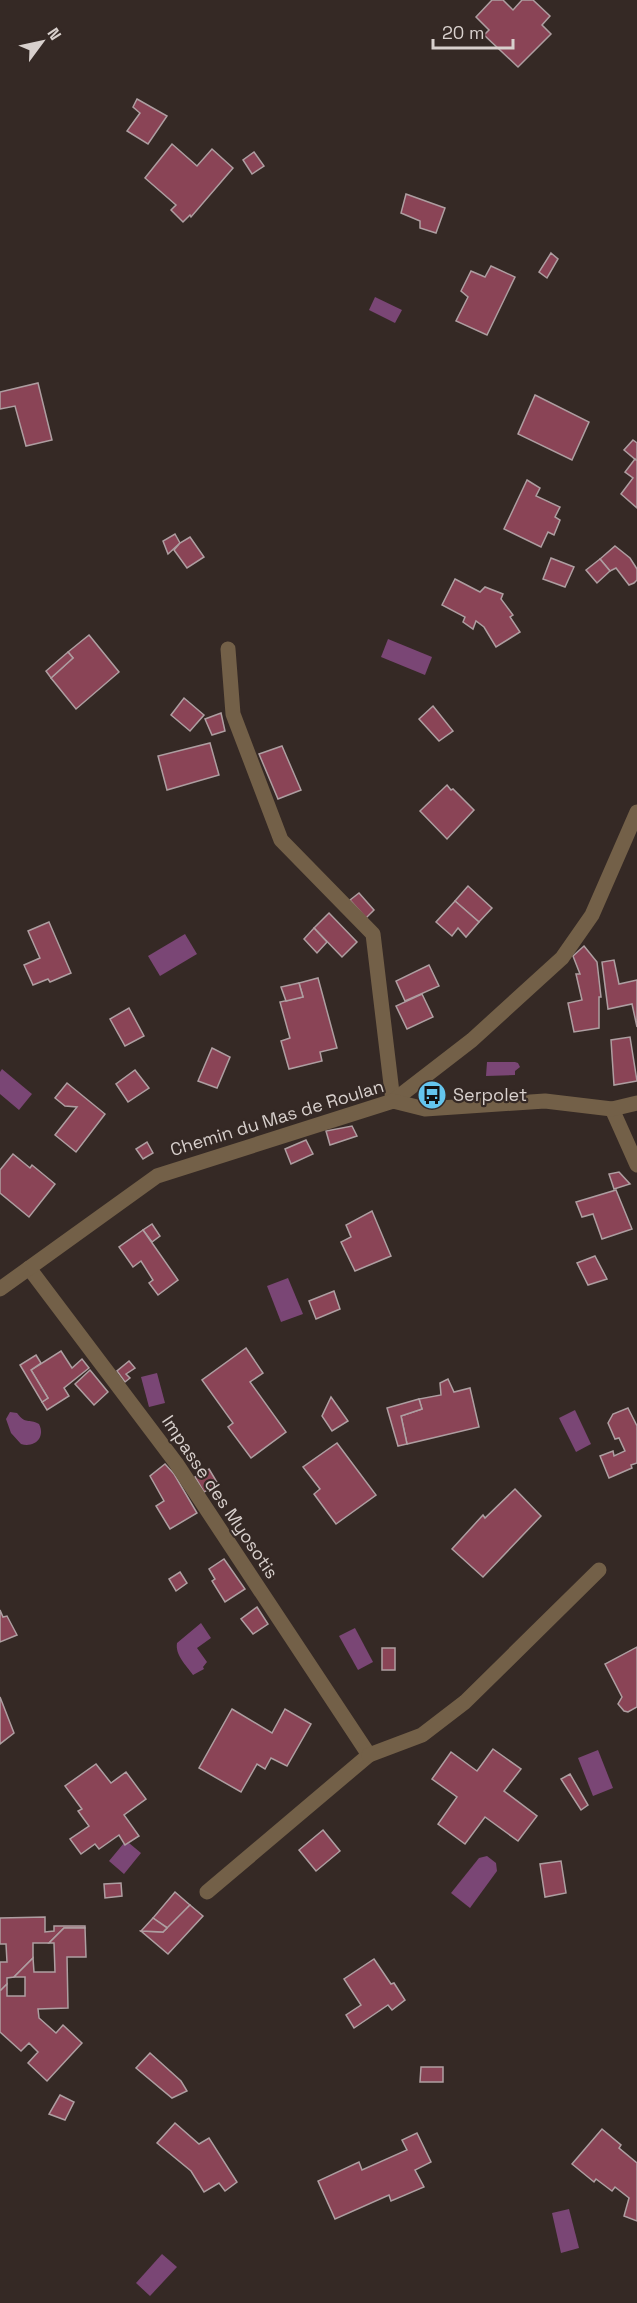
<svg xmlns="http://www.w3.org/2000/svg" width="637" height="2303" font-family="'Space Grotesk',sans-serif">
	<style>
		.water { fill: #7a4675 }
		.building { fill: #8a4456; stroke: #ae9ea1; stroke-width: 1.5 }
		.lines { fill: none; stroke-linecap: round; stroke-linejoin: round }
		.street { stroke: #736048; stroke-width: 15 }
		.labels { text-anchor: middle; stroke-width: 4.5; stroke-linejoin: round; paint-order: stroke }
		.poi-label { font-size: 18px; fill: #d8d0cd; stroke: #352925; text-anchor: start }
		.street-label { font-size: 18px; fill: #d8d0cd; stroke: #352925 }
	</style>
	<rect width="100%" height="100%" fill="#352925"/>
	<g class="water">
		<path d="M375,297L402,310L395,323L369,310Z"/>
		<path d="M388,639L432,657L425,675L381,657Z"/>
		<path d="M185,934L197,954L160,976L148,956Z"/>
		<path d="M487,1062H515L518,1063L520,1067L515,1071V1075L486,1076Z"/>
		<path d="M2,1069L32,1094L19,1110L0,1094V1072Z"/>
		<path d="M288,1278L303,1314L281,1322L267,1286Z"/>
		<path d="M157,1373L165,1403L149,1407L141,1377Z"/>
		<path d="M575,1410L591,1444L576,1452L559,1418Z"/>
		<path d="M10,1412L17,1413C26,1425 28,1418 39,1424C46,1438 34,1448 21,1444L11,1433L6,1419Z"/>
		<path d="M201,1623L211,1638L197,1648L207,1662L203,1667L204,1669L193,1675C186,1665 175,1655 177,1643Z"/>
		<path d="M355,1628L373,1662L358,1670L339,1636Z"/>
		<path d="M598,1750L613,1788L593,1796L578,1758Z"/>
		<path d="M124,1843L125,1845L129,1843L141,1853L124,1874L109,1861Z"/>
		<path d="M487,1856L496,1863L497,1871L470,1908L451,1893L479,1858Z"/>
		<path d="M569,2209L579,2248L561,2253L552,2213Z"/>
		<path d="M162,2254L177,2267L150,2296L136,2283Z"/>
	</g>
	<g class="building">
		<path d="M492,0H503L513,10L522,0H533L550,16L542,25L551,34L518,67L484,35L489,30L476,17Z"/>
		<path d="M137,99L167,116L148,144L127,131L140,113L133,107Z"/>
		<path d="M172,144L197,166L212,149L233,168L191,217L190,215L183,222L171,210L176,205L145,178Z"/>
		<path d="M254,152L264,166L252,174L243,160Z"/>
		<path d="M406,194L445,208L436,233L420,228V221L401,213Z"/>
		<path d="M551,253L558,259L547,278L539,272Z"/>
		<path d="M491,266L515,277L487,335L456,321L468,297L461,291L471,271L485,277Z"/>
		<path d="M38,383L52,440L26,446L15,406L0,409V392Z"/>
		<path d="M535,395L589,422L572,460L518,434Z"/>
		<path d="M633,440L637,443V461L624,450Z"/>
		<path d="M635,459L637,461V508L621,494L633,478L625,472Z"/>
		<path d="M527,480L540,488L536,496L560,507L555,517L560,520L554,535L548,532L541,547L504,529Z"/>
		<path d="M175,534L180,543L168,554L163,541Z"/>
		<path d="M190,537L204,557L187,568L174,550L180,543Z"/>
		<path d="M615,546L630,558L637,569V580L634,583L629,585L616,568L610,571L600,559Z"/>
		<path d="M551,558L574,567L565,587L543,579Z"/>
		<path d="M600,559L610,571L597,583L586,570Z"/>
		<path d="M455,579L480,592L485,587L503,594L501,599L513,615L510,617L520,632L496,647L484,627L476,621L473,629L463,622L465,617L442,605Z"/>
		<path d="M89,635L119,672L76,709L51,678L73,658L68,652Z"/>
		<path d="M68,652L73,658L51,678L46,671Z"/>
		<path d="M184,698L204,715L190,731L171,715Z"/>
		<path d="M433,706L453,731L439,741L419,719Z"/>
		<path d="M221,713L225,731L212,735L205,719Z"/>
		<path d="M210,743L219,775L167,790L158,756Z"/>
		<path d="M282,746L301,790L278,799L259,754Z"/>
		<path d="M447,785L451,790L453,789L474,810L447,839L420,811Z"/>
		<path d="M468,886L492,908L479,922L455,901Z"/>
		<path d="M359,893L374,910L366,918L350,900Z"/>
		<path d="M455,901L479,922L466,937L458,928L452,936L436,922Z"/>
		<path d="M329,913L357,942L342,957L314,928Z"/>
		<path d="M49,922L71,973L50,982L48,979L33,985L24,965L40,958L28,931Z"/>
		<path d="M314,928L327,942L317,953L304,939Z"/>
		<path d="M584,946L597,962L601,997H599V1028L574,1032L568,1003L582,1000L576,974H580L573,956Z"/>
		<path d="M614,960L619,984L637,980V1027L632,1004L608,1009L602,962Z"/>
		<path d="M429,965L439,986L405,1001L396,981Z"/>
		<path d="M318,978L337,1048L320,1052L322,1061L289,1069L281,1041L290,1038L280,1002L303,997L299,983Z"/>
		<path d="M299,983L303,997L286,1001L281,987Z"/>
		<path d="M422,994L433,1017L407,1029L396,1006Z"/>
		<path d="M129,1008L144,1036L125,1046L110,1019Z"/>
		<path d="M630,1037L637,1081L614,1085L611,1040Z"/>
		<path d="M212,1048L230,1057L217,1088L198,1081Z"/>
		<path d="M135,1070L149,1088L128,1102L116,1084Z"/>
		<path d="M67,1083L105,1114L76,1152L55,1135L77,1107L65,1106L55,1098Z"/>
		<path d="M352,1126L357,1136L330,1145L326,1131Z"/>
		<path d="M306,1140L313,1154L291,1164L285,1149Z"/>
		<path d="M147,1142L153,1153L143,1159L136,1149Z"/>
		<path d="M13,1154L30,1168L32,1165L55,1184L29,1217L0,1193V1170Z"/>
		<path d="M619,1172L630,1184L614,1189L609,1174Z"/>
		<path d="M616,1190L632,1229L602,1239L593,1214L582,1217L576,1202Z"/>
		<path d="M372,1211L391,1256L355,1271L341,1242L351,1237L346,1225Z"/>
		<path d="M152,1224L160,1236L152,1242L143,1230Z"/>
		<path d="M143,1230L178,1280L158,1295L149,1283L153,1280L141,1261L133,1267L119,1247Z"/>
		<path d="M595,1256L607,1279L588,1285L577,1263Z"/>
		<path d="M334,1291L340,1309L316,1319L309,1301Z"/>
		<path d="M246,1348L263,1373L250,1382L286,1432L251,1458L228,1427L233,1423L202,1380Z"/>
		<path d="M61,1351L72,1368L82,1359L89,1368L64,1388L69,1396L47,1410L42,1402L48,1398L31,1370Z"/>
		<path d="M36,1355L41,1363L31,1370L48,1398L42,1402L20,1365Z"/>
		<path d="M129,1361L135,1368L126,1374L130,1378L125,1382L117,1371Z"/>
		<path d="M90,1370L108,1392L94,1405L75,1384Z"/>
		<path d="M448,1379L454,1392L470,1388L479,1427L407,1444L401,1416L422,1409L419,1399L441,1395L440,1383Z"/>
		<path d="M331,1397L348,1421L332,1431L322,1416Z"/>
		<path d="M419,1399L422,1409L401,1416L407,1444L398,1446L387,1408Z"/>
		<path d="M628,1408L637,1426V1463L631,1465L632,1468L609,1478L600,1456L613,1451L614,1456L625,1451L619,1438L615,1439L608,1423L613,1414Z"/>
		<path d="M337,1443L376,1495L336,1524L314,1494L320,1489L303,1467Z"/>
		<path d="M165,1464L174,1474L197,1513L170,1529L156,1506L164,1501L150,1476Z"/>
		<path d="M209,1469L218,1484L204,1492L195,1477Z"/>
		<path d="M515,1489L541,1516L483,1577L452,1549L483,1515L485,1518Z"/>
		<path d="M224,1559L245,1589L225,1602L212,1581L215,1579L209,1569Z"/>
		<path d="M180,1572L187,1583L176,1591L169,1579Z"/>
		<path d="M257,1607L268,1624L253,1634L241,1619Z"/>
		<path d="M0,1610L3,1617L7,1616L17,1635L0,1642Z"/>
		<path d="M637,1647V1707L628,1712L624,1711L618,1704L622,1697L605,1664Z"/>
		<rect x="382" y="1648" width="13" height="22"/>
		<path d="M0,1697L14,1733L0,1744Z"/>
		<path d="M232,1709L272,1733L285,1709L311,1724L287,1766L271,1758L265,1769L257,1764L241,1792L199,1768Z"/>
		<path d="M493,1749L521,1769L504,1791L537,1816L518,1841L485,1817L465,1844L438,1824L457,1797L432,1779L451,1752L477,1771Z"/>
		<path d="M96,1764L111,1783L126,1772L146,1799L124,1815L139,1836L125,1845L119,1835L99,1849L95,1844L81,1854L70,1839L89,1826L78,1811L82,1809L65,1786Z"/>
		<path d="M570,1774L588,1805L581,1810L561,1779Z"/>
		<path d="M323,1830L340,1851L316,1871L299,1850Z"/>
		<path d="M561,1861L566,1893L545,1897L540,1864Z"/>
		<path d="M121,1883L122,1896L105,1898L104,1884Z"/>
		<path d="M175,1892L190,1905L168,1928L153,1918Z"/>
		<path d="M190,1905L203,1916L168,1954L141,1931L163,1932Z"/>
		<path d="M45,1917V1932L54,1931V1926H85V1928H64L49,1943H33V1958L14,1977L7,1978V1984L0,1991V1962H7L6,1944H0V1918Z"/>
		<path d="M153,1918L167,1928L163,1932L141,1931Z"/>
		<path d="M64,1928H85L86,1957H67L68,2008L38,2009L39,2018L56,2033L63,2025L82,2043L47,2081L28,2063L38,2052L29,2043L21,2051L0,2032V1991L7,1984V1996H25V1977H14L33,1958L34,1972H55L54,1943H49Z"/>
		<path d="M374,1959L391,1984L394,1983L405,2000L392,2010L388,2005L354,2028L346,2015L361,2005L344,1979Z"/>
		<path d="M150,2053L181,2081L187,2091L172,2098L136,2068Z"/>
		<path d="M421,2067H443V2082H420Z"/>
		<path d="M60,2095L74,2102L65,2120L49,2114Z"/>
		<path d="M175,2123L199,2144L209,2138L237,2182L225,2191L219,2183L204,2192L191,2171L157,2143Z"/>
		<path d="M602,2129L621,2145L619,2148L637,2163V2221L624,2216L629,2198L615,2187L612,2191L596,2179L594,2182L572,2164Z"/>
		<path d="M417,2133L431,2162L415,2170L424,2187L391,2201L389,2195L335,2219L318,2181L359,2162L362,2170L407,2150L402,2140Z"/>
	</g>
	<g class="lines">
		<g class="street">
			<path d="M228,649L233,714L281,840L373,934L393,1101"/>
			<path d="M393,1101L472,1040L562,958L592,915L637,812"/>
			<path d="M612,1109L637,1165"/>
			<path d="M29,1268L176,1463L369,1755L207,1892"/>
			<path d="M0,1289L157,1176L393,1101L425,1109L545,1101L612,1109L637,1103"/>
			<path d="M369,1755L422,1735L465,1702L599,1570"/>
		</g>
	</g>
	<defs>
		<g id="bus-disc" transform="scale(1.5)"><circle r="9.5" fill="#64c5ee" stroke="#352925"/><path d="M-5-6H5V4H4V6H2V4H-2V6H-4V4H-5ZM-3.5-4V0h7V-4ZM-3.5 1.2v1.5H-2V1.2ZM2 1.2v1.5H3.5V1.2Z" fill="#111"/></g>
	</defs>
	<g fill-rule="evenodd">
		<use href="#bus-disc" x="432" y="1095"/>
	</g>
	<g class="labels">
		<g class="poi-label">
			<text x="453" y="1101">Serpolet</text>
		</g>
		<g class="street-label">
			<text transform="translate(277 1118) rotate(-17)" y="6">Chemin du Mas de Roulan</text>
			<text transform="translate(220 1497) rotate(56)" y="6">Impasse des Myosotis</text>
		</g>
	</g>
	<g transform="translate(42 42) rotate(57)" stroke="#352925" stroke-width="4.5" paint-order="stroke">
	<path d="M0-4.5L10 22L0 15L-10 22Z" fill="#d8d0cd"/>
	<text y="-9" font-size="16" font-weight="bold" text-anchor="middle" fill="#d8d0cd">N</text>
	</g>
	<path d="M433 39v9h80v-9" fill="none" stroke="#d8d0cd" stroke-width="3"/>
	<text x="442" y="39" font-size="18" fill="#d8d0cd" stroke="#352925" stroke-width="4.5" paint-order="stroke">20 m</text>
</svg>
